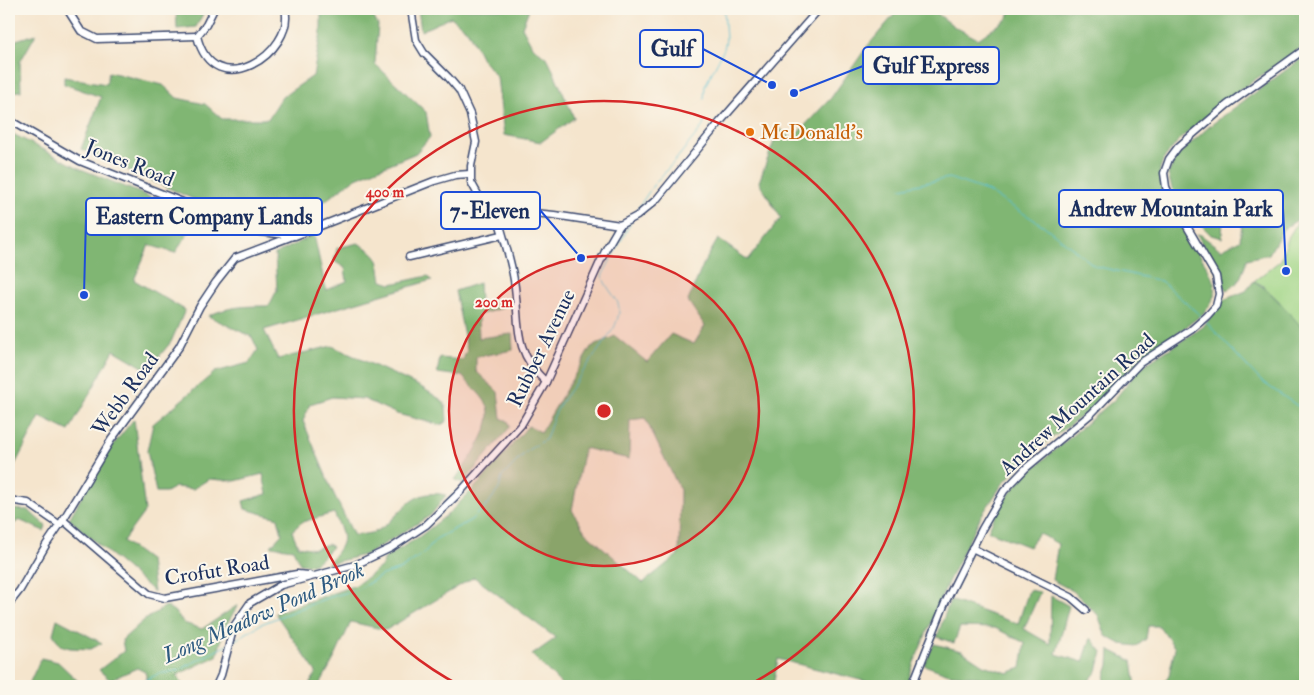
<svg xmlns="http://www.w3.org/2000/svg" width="1314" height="695" font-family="'IM FELL Double Pica',serif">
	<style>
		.green { fill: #a1d586; stroke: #5e8272 }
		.forest { fill: #80b673; stroke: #4e7268; fill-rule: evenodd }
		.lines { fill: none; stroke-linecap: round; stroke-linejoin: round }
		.stream { stroke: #57c0d3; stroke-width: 1 }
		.minor-casing { stroke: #3c4a6f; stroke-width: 9 }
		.minor { stroke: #fff; stroke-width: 6 }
		.ring { fill: none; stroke: #d62828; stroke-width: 2.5 }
		.food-dot { fill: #e8710a; stroke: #fbf7ec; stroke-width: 2 }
		.labels { text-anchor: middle; stroke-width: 4; stroke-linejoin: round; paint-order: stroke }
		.food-label { font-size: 21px; fill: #c56008; stroke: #fbf7ec; text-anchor: start }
		.street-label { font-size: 21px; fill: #1b2f5e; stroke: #fbf7ec }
		.water-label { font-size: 22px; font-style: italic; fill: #2d5a81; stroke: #fbf7ec }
		.centre { fill: #d62828; stroke: #fbf7ec; stroke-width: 2.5 }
		.ring-label { font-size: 15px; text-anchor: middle; font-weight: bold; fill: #d62828; stroke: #fbf7ec; stroke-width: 4; stroke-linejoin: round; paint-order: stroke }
		.leader { fill: none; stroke: #1d4ed8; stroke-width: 2 }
		.callout-dot { fill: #1d4ed8; stroke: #fbf7ec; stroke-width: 2 }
		.callout { fill: #fbf7ec; stroke: #1d4ed8; stroke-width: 2 }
		.callout-label { font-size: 22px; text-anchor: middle; font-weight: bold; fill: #1b2f5e }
	</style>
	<rect width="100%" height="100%" fill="#fbf7ec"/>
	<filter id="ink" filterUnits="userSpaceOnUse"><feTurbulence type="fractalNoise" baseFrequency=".02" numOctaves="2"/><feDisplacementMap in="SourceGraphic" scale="10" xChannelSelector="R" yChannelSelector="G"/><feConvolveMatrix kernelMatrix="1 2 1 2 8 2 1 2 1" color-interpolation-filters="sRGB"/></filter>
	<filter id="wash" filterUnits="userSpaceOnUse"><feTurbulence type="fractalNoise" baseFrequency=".0096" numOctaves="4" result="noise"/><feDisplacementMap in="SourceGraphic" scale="20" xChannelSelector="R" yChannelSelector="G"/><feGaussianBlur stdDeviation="1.12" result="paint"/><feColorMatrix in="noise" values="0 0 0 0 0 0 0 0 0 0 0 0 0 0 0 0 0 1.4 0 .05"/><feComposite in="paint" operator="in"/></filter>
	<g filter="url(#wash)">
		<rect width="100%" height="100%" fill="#f5e5cd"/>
		<path class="green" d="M1305,211V339L1275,310L1280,302L1262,285L1254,281L1281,260L1289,236Z"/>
		<g class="forest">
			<path d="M176,9H199L203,14L196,27L177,29Z"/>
			<path d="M321,9H369L378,25L375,64L426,112L430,137L416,153L356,178L315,208L298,224L251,218L211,207L81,149L101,97L64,84V77L106,84L109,72L163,85L177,98L205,104L222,119H268L282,97L313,76L321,32Z"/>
			<path d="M418,9H529L522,27L532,46L548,59L574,118L541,142L504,135L497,77L482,59L468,31L451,17L421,31Z"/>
			<path d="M899,9H931L955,27L978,39L1007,19L1012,9H1305V45L1227,99L1181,138L1165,157L1160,168V179L1162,189L1173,211L1206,265L1214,281L1215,293L1211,304L1204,313L1170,339L1141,357L1098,404L1040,447L1004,482L981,516L948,582L913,665L907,686H884L778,659L773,686H563L532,655L556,638L474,577L386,630L351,622L335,657L319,686H309L316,672L275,613L356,585L382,566L385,558L419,537L447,515L484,478L528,426L541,432L591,347L615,336L647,362L671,334L694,344L705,326L688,301L703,265L718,239L748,260L781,218L759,182L779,128L792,139L831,98L866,48ZM645,418L680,490L679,554L643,583L585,532L572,510L584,448L629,459L630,420Z"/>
			<path d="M36,34L20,62L21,91L9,92V54L16,40Z"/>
			<path d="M1305,56V215L1283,229L1269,254L1247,259C1243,271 1240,286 1226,290L1197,234L1201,235L1221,250L1240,240L1244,208L1232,197L1221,202L1223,218L1222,238L1211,235L1196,220L1188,218L1172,188L1168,174L1176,157L1211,125Z"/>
			<path d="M9,132L81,169L199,217L175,253L149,245L134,280L185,310L171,342L148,370L114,350L69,431L40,417L9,476Z"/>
			<path d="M314,235L326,290L347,281L345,268L334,261L337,248L358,243C380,256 378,257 382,281L391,284L428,276L432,280L264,330L278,359L332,346L421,387L443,401L446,408L447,421L441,425L397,414L364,399L332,397L310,404L303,421L332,490L354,536C361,534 371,534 377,531C404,515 409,487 446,495L431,515L368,554L327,564C347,541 346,541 334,513L302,522L292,531L298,546L314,549L328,544L332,547C320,558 318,567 300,564L293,549L271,546L282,534L278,518L245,509L243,501L267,494L263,474L235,481L209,479L193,489L175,487L166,492H156L147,451L153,424L215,372L249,363L258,350L252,337L208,316C228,306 247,306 269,306L277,290L275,254Z"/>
			<path d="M1254,281C1274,293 1289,313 1305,331V686H1161L1169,675L1175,648L1159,626H1148L1146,639L1137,646L1121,644L1106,636L1098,615L1073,591L1052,580L1058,544L1039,533L1029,547L988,531L999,507L1022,478L1114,400L1140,368L1203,327L1223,300L1246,291Z"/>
			<path d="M479,283L480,303H502L503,308L478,315L479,338L512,334L513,350L476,357V371L498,392L501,418L508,421L510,427L463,483L455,480C466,463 499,423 486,403C480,393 470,385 462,376L437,373L440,358L463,360L467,350L455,291Z"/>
			<path d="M134,419L145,511L123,541L150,561L154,592L69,519L108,451Z"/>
			<path d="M9,509L28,510L46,526L44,531L19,520L9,528Z"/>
			<path d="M1029,590L1040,592L1024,629L1050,644L1051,596L1069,606L1056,654L1083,662L1091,638L1102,652L1097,671L1085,686H1008L993,679L949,674L924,665L934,644L962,651L983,665L1008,673L1021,668L1025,643L995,628L960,627L954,643L937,637L950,600L1018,624Z"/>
			<path d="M238,605L225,627L217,656L177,675L183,686H142L148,683L145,672L137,668L110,680L99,670L124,651L122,640L143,621L166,606L174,611L184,623L202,629Z"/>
			<path d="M57,619L102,643L91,649L70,648L60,645L53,634Z"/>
			<path d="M1110,650L1132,661L1136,686H1104L1105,677L1109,665Z"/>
			<path d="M41,658L58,662L83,686H28Z"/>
		</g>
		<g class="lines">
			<g class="stream">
				<path d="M704,99L705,86L724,49L726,39L724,9"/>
				<path d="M901,188L949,178L987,191L1044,226L1095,266L1161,281L1202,317"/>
				<path d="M635,213L654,184L674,162L703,126L705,120"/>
				<path d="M1206,322L1261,381L1305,411"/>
				<path d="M232,642L261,624L327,598L359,589L382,575L401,569L424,553L436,539L471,520L487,505L499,489L502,477L517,461L528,450L546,439L554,416L560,404L614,328C627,299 612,301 602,276L630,224"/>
				<path d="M134,686L158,674L179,670L227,645"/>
			</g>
		</g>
	</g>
	<g filter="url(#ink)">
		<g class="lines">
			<g class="minor-casing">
				<g id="minor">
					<path d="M67,9L81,31L97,39L197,36"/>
					<path d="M214,9L206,25L197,36C214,106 296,52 285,9"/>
					<path d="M411,9L416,40L424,53L448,77L459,90L470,114L476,142L471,166V182L481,200L495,209L554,215L620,225L637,216L656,200L720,122L819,9"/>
					<path d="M9,120L80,161L235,223L261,232L295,236L434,181L455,175L470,174"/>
					<path d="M495,209C502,232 510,256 514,280C521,322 510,348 546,382"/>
					<path d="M409,257L502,235"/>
					<path d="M9,500L28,503L60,525"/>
					<path d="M63,520L149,594L165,598L297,574L309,575"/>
					<path d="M972,548L1071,597L1086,610"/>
					<path d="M9,604L20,590L46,545L63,520L111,440L179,347L200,306L216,282L235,258L293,236"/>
					<path d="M216,686L221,675L234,626L250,603L281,585L355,565L391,548L426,525L460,492L521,425L546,382L606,249L620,225"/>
					<path d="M912,686L945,603L982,529L1004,491L1026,468L1092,413L1140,363L1191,330L1207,316L1216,306L1219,294L1216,276L1175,206L1166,187L1164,173L1169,159L1178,147L1227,105L1305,49"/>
				</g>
			</g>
			<use href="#minor" class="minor"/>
		</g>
	</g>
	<circle cx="604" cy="411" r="155" fill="#d62828" fill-opacity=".12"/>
	<g class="ring">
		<circle cx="604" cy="411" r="155"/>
		<path d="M461 686A310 310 0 1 1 747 686"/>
	</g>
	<circle class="food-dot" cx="750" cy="132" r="5"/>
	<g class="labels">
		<g class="food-label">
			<text x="760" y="139">McDonald's</text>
		</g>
		<g class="street-label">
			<text transform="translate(130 163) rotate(22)" y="7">Jones Road</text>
			<text transform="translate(541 348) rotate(-64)" y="7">Rubber Avenue</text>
			<text transform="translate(125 394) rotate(-54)" y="7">Webb Road</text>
			<text transform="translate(1077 404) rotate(-42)" y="7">Andrew Mountain Road</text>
			<text transform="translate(217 570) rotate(-9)" y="7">Crofut Road</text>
		</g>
		<g class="water-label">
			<text transform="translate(263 612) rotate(-24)" y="8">Long Meadow Pond Brook</text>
		</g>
	</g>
	<circle cx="604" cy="411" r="8" class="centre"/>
	<g class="ring-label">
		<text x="385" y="197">400 m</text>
		<text x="494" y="307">200 m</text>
	</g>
	<path class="leader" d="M772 85L703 49M794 93L863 66M1286 271L1283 208M581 258L540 210M84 295L86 216"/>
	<g class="callout-dot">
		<circle cx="772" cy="85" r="5"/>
		<circle cx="794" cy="93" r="5"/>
		<circle cx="1286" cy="271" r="5"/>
		<circle cx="581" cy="258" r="5"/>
		<circle cx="84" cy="295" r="5"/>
	</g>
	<g class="callout">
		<rect x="640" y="30" width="63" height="37" rx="5"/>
		<rect x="863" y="47" width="136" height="37" rx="5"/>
		<rect x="1059" y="190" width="224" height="37" rx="5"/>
		<rect x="441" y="192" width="99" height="37" rx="5"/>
		<rect x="86" y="198" width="236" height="37" rx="5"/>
	</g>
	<g class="callout-label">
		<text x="672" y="56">Gulf</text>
		<text x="931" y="73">Gulf Express</text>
		<text x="1171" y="216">Andrew Mountain Park</text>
		<text x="490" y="218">7-Eleven</text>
		<text x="204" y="224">Eastern Company Lands</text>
	</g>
	<rect width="1314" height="695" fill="none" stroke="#fbf7ec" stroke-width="30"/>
</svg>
